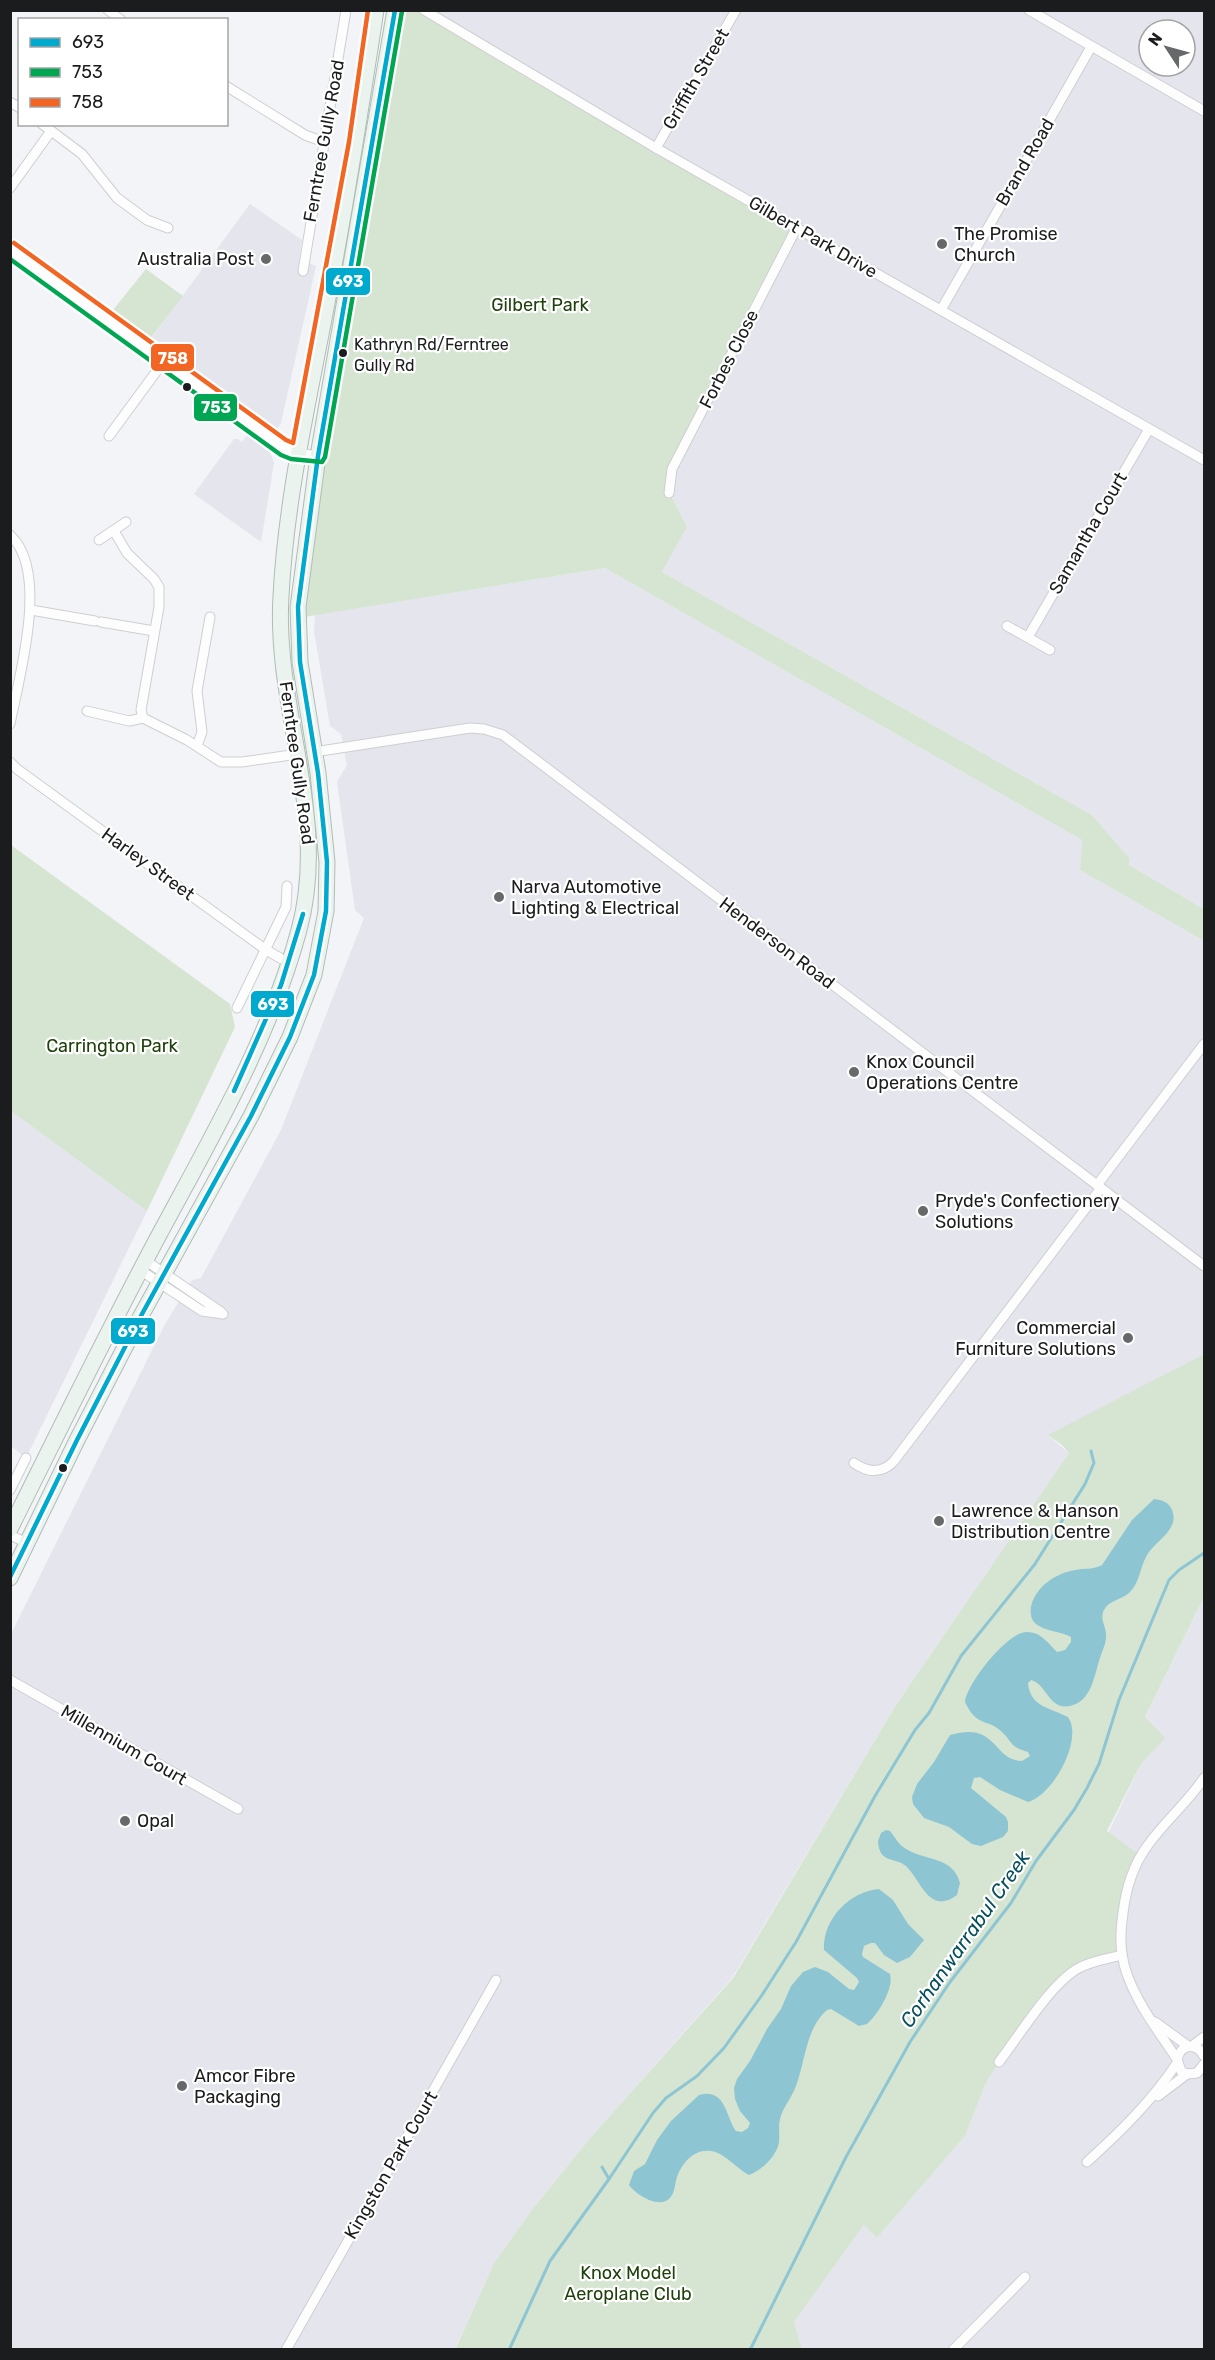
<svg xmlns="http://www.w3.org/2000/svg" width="1215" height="2360" font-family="Rubik,sans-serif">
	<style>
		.built { fill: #e4e5ed; fill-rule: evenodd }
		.green { fill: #d6e5d2 }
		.water { fill: #8ec5d3 }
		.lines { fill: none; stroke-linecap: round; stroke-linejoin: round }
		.stream { stroke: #8ec5d3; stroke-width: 3 }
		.street-casing { stroke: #cecfd1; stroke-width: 11 }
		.primary-casing { stroke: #afbcb4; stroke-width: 17 }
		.street { stroke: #fdfdfe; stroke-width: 9 }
		.primary { stroke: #ebf3ee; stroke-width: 15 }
		.bus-1-casing { stroke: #fff; stroke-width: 9 }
		.bus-2-casing { stroke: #fff; stroke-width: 9 }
		.bus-3-casing { stroke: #fff; stroke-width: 9 }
		.bus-1 { stroke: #00a9ce; stroke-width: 4.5 }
		.bus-2 { stroke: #00a651; stroke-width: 4.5 }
		.bus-3 { stroke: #f26522; stroke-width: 4.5 }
		.poi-dot { fill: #67686a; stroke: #fff; stroke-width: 2 }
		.bus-dot { fill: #1b1c1e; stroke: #fff; stroke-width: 2 }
		.labels { text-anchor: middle; stroke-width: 4.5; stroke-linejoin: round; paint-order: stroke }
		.bus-label { font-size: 16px; fill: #1b1c1e; stroke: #fff; text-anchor: start }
		.street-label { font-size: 18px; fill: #1b1c1e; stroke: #fff }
		.poi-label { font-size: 18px; fill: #1b1c1e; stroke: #fff; text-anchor: start }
		.park-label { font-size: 18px; fill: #1f410b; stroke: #fff }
		.water-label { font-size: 20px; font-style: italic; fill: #074f5d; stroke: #fff }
		.line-badge { stroke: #fff; stroke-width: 2 }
		.badge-label { font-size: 16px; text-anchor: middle; font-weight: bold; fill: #fff }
	</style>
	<rect width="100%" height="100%" fill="#f3f4f7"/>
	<g class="built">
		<path d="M432,10L1204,11V909L1129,865V858L1092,815L662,572L687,527ZM1149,30H1185V66H1149Z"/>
		<path d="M250,204L302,240L299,259L316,266L281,423L270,438L145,347Z"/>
		<path d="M248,434L269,450L274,463L261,542L194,494L234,439H238L242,442Z"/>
		<path d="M605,568L1082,840L1080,870L1204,941V1354L1049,1436L1069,1453L896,1705L732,1978L591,2137L531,2211L494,2263L455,2349H11L10,1636L164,1326L192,1280L201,1278L281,1130L364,918L355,910L337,782L347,765L341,734L330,726L314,631L315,615Z"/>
		<path d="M11,1111L147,1211L26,1458L11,1446Z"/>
		<path d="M1204,1597V2349H802L794,2322L864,2225L877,2238L965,2136L986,2083L999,2062L1141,1764L1164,1738L1145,1718Z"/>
	</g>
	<g class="green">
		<path d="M395,11H424L797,227L672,469L670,493L687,527L662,572L1092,815L1129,858V865L1204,909V941L1080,870L1082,840L605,568L298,618Z"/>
		<path d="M146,269L183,296L147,343L109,315Z"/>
		<path d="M11,845L230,1004L235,1027L147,1211L11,1111Z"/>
		<path d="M1204,1354V1597L1145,1717L1165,1738L1141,1764L1107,1831L1141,1856L1128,1886L1122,1955L1068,1976L999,2062L986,2083L965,2136L877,2238L864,2225L794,2322L802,2349L455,2350L494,2263L531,2211L591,2137L733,1978L896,1705L1069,1453L1062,1445L1048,1435Z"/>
	</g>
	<g class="water">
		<path d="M1154,1499C1162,1500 1169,1502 1172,1510C1180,1530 1155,1541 1147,1555C1140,1567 1140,1582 1130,1592C1122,1600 1109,1600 1104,1610C1099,1619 1107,1627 1106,1637C1106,1644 1102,1651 1100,1658C1094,1676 1092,1701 1070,1706C1048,1710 1047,1684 1031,1680L1028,1683C1030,1707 1051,1708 1068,1717C1084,1740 1052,1796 1028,1802L1000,1790L980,1777L974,1778L971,1788L1006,1817L1008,1822V1831L1003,1837L981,1846L972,1844L949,1827L924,1818L913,1804L912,1797L917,1784L934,1762L950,1735C998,1721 992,1760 1022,1761L1030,1756L1028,1752C1009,1746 1014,1744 1002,1732C988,1718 977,1728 965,1702C966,1684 1008,1631 1027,1632C1041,1632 1048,1643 1057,1652L1065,1650L1071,1642V1637C1060,1631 1046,1632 1036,1624C1031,1620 1030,1613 1031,1607C1035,1587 1056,1573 1075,1570C1085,1568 1093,1570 1102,1565L1132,1520Z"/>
		<path d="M886,1830L890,1831C895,1837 898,1844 906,1849C925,1861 953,1856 960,1883L957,1895C930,1915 922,1883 907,1867C896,1856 879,1865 878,1841L881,1833Z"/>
		<path d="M879,1889L893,1900L908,1924L924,1940L910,1957L897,1963L884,1955L875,1943H871L864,1946L862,1954L863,1957L890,1974C894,1989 878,2014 867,2024L859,2026L831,2009L827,2010C806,2028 805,2062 796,2086C792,2097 782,2109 780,2119C778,2127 780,2135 779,2142C777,2156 761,2171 749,2175C737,2169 724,2152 710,2151C694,2149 682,2163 677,2177C675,2183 675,2190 672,2195C663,2212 636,2195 629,2185L634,2171L645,2164L657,2140L671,2121L699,2095C726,2087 726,2118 736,2131L742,2132L748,2128L750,2123L740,2111L735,2099L734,2088L737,2079L750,2061L767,2029L781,2009L791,1986L803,1972L815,1967L828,1972L849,1989L854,1990L859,1982L857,1978L824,1950C822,1921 849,1891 879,1889Z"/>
	</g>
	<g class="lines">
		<g class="stream">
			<path d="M609,2179L653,2113L666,2098L697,2076L724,2048L762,1995L796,1942L875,1796L915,1730L929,1713L961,1656L1035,1564L1085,1484L1094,1463L1091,1451"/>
			<path d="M509,2350L550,2261L609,2179L602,2167"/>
			<path d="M750,2350L846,2157L910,2042L950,1982L1011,1903L1036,1861L1074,1810L1087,1788L1099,1764L1119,1700L1169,1580L1179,1570L1204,1553"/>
		</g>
		<g class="street-casing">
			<g id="street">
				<path d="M108,10L121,20"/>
				<path d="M424,10L656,148L1204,460"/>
				<path d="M1029,10L1204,111"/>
				<path d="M226,86L305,135L324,142"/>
				<path d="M10,102L20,108"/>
				<path d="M42,124L82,154L117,198L147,220L168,228"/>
				<path d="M656,148L736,10"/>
				<path d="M10,188L51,131"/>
				<path d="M10,249L285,449L292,452L318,456"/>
				<path d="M303,271L346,10"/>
				<path d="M941,310L1091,47"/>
				<path d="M109,436L164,361"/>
				<path d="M669,493L672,469L797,227"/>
				<path d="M114,531L127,553L154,579L159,587V607L141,710L143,718L187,740L221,762H242L298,754"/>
				<path d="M10,535C50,571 19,677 10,724"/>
				<path d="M99,540L126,522"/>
				<path d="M31,610L95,621"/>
				<path d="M101,622L154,631"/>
				<path d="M1007,626L1050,650"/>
				<path d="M1028,637L1149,429"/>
				<path d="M87,711L129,721L143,718"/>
				<path d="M197,746L202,732L197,691L210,617"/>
				<path d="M314,752L470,728L484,729L503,735L1204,1266"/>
				<path d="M10,762L17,769L266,950L289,963"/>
				<path d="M237,1008L286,907L287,886"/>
				<path d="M1097,1185L1204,1044"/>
				<path d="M145,1260L221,1312"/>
				<path d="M140,1270L202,1311L223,1314"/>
				<path d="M854,1463C868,1473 882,1474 894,1461L1101,1188"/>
				<path d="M10,1490L26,1458"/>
				<path d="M10,1535L27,1543"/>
				<path d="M10,1680L238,1809"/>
				<path d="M1155,2022L1188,2046"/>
				<path d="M1192,2046L1204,2037"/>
				<path d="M1204,2056C1196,2042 1181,2044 1177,2059L1181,2071L1187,2074L1197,2073L1204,2064"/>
				<path d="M1177,2059C1157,2029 1127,1991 1122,1954C1120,1941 1121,1926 1123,1913C1126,1888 1133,1865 1148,1845C1165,1821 1188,1802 1204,1778"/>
				<path d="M999,2062C1019,2036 1050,1985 1077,1969C1090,1961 1107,1959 1122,1955"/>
				<path d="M1158,2096L1187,2074"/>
				<path d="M1087,2162C1120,2132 1152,2101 1177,2063"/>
				<path d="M286,2350L496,1980"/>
				<path d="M953,2350L1025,2277"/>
			</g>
		</g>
		<g class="primary-casing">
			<g id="primary">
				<path d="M10,1529C59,1431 107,1332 159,1235C211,1138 270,1038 299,930C330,816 274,710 281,596C286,498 309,400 327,303C346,206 361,108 376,10"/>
				<path d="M10,1578L77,1440L142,1314L251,1116L290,1037L314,975L326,911L327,862L318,773L300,662L298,607L318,456L395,10"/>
			</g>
		</g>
		<use href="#street" class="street"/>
		<use href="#primary" class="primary"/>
		<g class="bus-1-casing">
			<g id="bus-1">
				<path d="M234,1091L281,985L303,914"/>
				<path d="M10,1577L77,1440L142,1314L251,1116L290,1037L314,975L326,911L327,862L318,773L300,662L298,607L318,456L395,10"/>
			</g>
		</g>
		<g class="bus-2-casing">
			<path id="bus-2" d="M10,259L281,455L291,459L322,462L325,457L402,11"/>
		</g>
		<g class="bus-3-casing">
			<path id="bus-3" d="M14,243L286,440L293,443L349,142L368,10"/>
		</g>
		<use href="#bus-1" class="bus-1"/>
		<use href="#bus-2" class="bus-2"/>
		<use href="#bus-3" class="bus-3"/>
	</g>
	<g class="poi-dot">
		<circle cx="942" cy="244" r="6"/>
		<circle cx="266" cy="259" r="6"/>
		<circle cx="499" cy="897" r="6"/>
		<circle cx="854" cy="1072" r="6"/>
		<circle cx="923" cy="1211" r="6"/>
		<circle cx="1128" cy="1338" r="6"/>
		<circle cx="939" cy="1521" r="6"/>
		<circle cx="125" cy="1821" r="6"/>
		<circle cx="182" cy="2086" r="6"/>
	</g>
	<g class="bus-dot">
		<circle cx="343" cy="353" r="5"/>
		<circle cx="187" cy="387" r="5"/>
		<circle cx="63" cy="1468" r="5"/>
	</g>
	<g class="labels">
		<g class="bus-label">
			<text x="354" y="350">Kathryn Rd/Ferntree<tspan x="354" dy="21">Gully Rd</tspan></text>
		</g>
		<g class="street-label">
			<text transform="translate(696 79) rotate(-60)" y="6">Griffith Street</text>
			<text transform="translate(324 141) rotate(-80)" y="6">Ferntree Gully Road</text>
			<text transform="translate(1025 162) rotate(-60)" y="6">Brand Road</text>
			<text transform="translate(813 237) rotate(30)" y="6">Gilbert Park Drive</text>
			<text transform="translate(729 359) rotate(-63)" y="6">Forbes Close</text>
			<text transform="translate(1088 533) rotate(-60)" y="6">Samantha Court</text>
			<text transform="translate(297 763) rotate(82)" y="6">Ferntree Gully Road</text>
			<text transform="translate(148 864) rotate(36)" y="6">Harley Street</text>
			<text transform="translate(777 943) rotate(37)" y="6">Henderson Road</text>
			<text transform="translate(124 1745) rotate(30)" y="6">Millennium Court</text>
			<text transform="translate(391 2165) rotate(-60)" y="6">Kingston Park Court</text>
		</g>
		<g class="poi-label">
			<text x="954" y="240">The Promise<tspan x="954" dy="21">Church</tspan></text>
			<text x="254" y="265" text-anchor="end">Australia Post</text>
			<text x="511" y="893">Narva Automotive<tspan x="511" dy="21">Lighting &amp; Electrical</tspan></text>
			<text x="866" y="1068">Knox Council<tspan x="866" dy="21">Operations Centre</tspan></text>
			<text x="935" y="1207">Pryde's Confectionery<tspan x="935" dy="21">Solutions</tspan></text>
			<text x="1116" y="1334" text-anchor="end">Commercial<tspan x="1116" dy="21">Furniture Solutions</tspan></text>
			<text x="951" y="1517">Lawrence &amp; Hanson<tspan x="951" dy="21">Distribution Centre</tspan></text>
			<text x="137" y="1827">Opal</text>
			<text x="194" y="2082">Amcor Fibre<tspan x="194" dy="21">Packaging</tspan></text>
		</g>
		<g class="park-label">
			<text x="540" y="311">Gilbert Park</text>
			<text x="112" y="1052">Carrington Park</text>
			<text x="628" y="2279">Knox Model<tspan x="628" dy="21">Aeroplane Club</tspan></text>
		</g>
		<g class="water-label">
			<text transform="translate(965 1939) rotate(-55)" y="7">Corhanwarrabul Creek</text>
		</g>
	</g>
	<g class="line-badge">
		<rect x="325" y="267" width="46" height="29" rx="6" fill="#00a9ce"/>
		<rect x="150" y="343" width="45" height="29" rx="6" fill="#f26522"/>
		<rect x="193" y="393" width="45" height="29" rx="6" fill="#00a651"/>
		<rect x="250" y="990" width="45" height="28" rx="6" fill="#00a9ce"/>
		<rect x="110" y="1317" width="46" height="28" rx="6" fill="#00a9ce"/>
	</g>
	<g class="badge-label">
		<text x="348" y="287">693</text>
		<text x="173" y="364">758</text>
		<text x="216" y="413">753</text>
		<text x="273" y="1010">693</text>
		<text x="133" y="1337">693</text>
	</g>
	<rect width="1215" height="2360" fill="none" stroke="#1b1c1e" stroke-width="24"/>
	<rect x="18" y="18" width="210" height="108" fill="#ffffff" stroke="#a4a4a5" stroke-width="1.5"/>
	<rect x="30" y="38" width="30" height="9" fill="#00a9ce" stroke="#a4a4a5" stroke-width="1.5"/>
	<text x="72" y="48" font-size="18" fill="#1b1c1e">693</text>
	<rect x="30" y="68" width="30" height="9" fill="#00a651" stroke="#a4a4a5" stroke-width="1.5"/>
	<text x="72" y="78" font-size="18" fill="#1b1c1e">753</text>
	<rect x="30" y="98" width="30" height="9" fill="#f26522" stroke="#a4a4a5" stroke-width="1.5"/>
	<text x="72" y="108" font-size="18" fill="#1b1c1e">758</text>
	<g transform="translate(1167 48) rotate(306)"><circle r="28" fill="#ffffff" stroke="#a4a4a5" stroke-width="1.5"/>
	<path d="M0-4.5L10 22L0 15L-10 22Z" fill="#67686a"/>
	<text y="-9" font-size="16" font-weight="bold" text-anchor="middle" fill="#1b1c1e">N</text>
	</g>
</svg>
